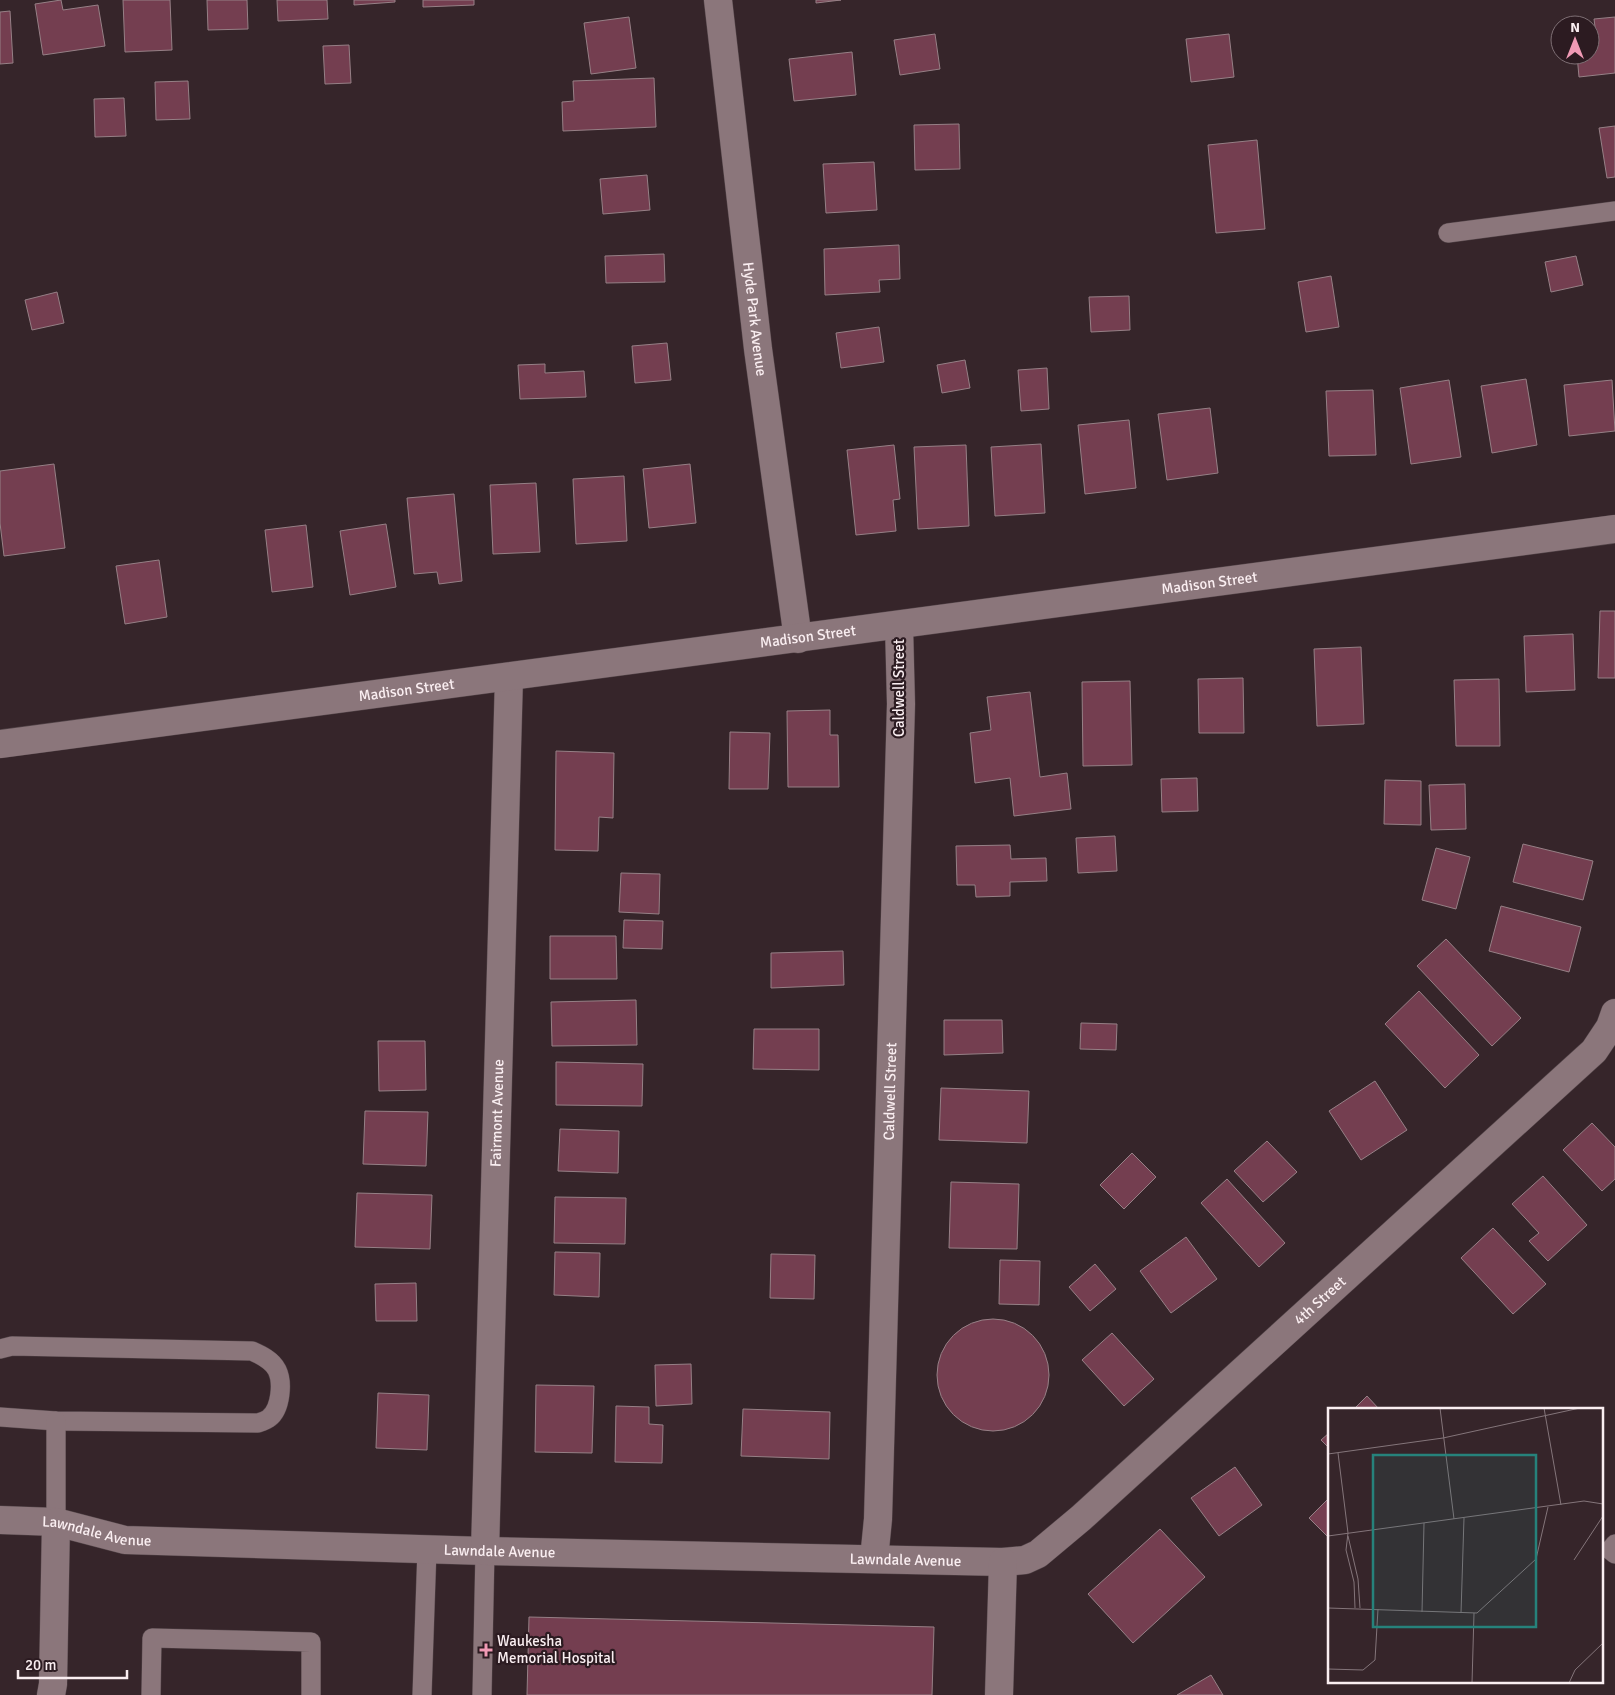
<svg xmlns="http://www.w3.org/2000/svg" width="1615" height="1695" font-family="Signika,sans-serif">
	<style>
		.building { fill: #743e50; stroke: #968086 }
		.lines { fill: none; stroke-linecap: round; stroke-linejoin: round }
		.service-casing { stroke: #524448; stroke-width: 20 }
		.minor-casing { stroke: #524448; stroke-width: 29 }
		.tertiary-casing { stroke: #524448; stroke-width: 29 }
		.service { stroke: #8b767b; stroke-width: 19 }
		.minor { stroke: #8b767b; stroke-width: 28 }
		.tertiary { stroke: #8b767b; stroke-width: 28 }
		.poi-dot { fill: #f09ab5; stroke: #2c1b21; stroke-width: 2 }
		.labels { text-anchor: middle; stroke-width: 4.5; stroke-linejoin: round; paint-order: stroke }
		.street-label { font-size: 15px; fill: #faeef1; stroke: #2c1b21 }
		.poi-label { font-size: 15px; fill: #faeef1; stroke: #2c1b21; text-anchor: start }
		.inset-road { fill: none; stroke: #84757a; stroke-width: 1 }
		.view { fill: #26827b; fill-opacity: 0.15; stroke: #26827b; stroke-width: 2.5 }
		.inset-edge { fill: none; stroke: #faeef1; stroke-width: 2.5 }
	</style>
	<rect width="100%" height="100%" fill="#36252a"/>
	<g class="building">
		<path d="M61,0L63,10L98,5L105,46L43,55L35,4Z"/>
		<path d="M123,0H170L172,50L125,52Z"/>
		<path d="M207,0H247L248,29L208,30Z"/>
		<path d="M277,0H327L328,19L278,21Z"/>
		<path d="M354,0H395V2L354,5Z"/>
		<path d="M423,0H474V5L423,7Z"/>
		<path d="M816,0H841L816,3Z"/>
		<path d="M10,11L13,63L0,64V12Z"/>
		<path d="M629,17L636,68L591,74L584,23Z"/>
		<path d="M1615,17V73L1579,77L1577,55H1590V42H1597L1594,19Z"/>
		<path d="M935,34L940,69L900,75L894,40Z"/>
		<path d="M1229,34L1234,77L1191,82L1186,39Z"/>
		<path d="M349,45L351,83L325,84L323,46Z"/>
		<path d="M852,52L856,95L794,101L789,59Z"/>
		<path d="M654,78L656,127L563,131L562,102L574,101L573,81Z"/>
		<path d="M188,81L190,119L156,120L155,82Z"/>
		<path d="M124,98L126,136L95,137L94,99Z"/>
		<path d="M959,124L960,169L915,170L914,125Z"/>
		<path d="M1615,126V177L1607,178L1599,128Z"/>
		<path d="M1257,140L1265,229L1216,233L1208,145Z"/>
		<path d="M874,162L877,210L826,213L823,164Z"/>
		<path d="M647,175L650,210L603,214L600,179Z"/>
		<path d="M899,245L900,279L879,280L880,292L825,295L824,249Z"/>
		<path d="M664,254L665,282L606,283L605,256Z"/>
		<path d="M1576,256L1583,285L1551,292L1545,262Z"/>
		<path d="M1331,276L1339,327L1306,332L1298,282Z"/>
		<path d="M57,292L64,323L32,330L25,300Z"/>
		<path d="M1129,296L1130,330L1091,332L1089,297Z"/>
		<path d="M879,327L884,362L841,368L836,333Z"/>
		<path d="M667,343L671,380L635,383L632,346Z"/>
		<path d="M965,360L970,388L942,393L937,365Z"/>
		<path d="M545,364V373L584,371L586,397L520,399L518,365Z"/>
		<path d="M1047,368L1049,409L1021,411L1018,370Z"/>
		<path d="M1526,379L1537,445L1492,453L1481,386Z"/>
		<path d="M1449,380L1461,457L1411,464L1400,388Z"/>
		<path d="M1612,380L1615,431L1569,436L1564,385Z"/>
		<path d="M1373,390L1376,455L1329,456L1326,391Z"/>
		<path d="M1210,408L1218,473L1167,480L1158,414Z"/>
		<path d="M1129,420L1136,488L1085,494L1078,425Z"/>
		<path d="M1041,444L1045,513L995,516L991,447Z"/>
		<path d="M894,445L900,499L893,500L896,531L856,535L847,450Z"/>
		<path d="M966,445L969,526L918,529L914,447Z"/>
		<path d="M54,464L65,548L4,556L0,523V471Z"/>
		<path d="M690,464L696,523L649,528L643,469Z"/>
		<path d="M624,476L627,541L576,544L573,479Z"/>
		<path d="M536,483L540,552L493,554L490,485Z"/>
		<path d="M454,494L462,581L439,584L437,572L414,574L407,498Z"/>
		<path d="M386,524L396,587L350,595L340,531Z"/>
		<path d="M306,525L313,587L272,592L265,530Z"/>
		<path d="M159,560L167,617L125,624L116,566Z"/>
		<path d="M1600,611H1615V678H1598Z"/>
		<path d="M1573,634L1575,690L1526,692L1524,636Z"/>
		<path d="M1361,647L1364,724L1317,726L1314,649Z"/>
		<path d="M1243,678L1244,733H1199L1198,679Z"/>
		<path d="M1499,679L1500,746H1456L1454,680Z"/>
		<path d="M1130,681L1132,765L1083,766L1082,682Z"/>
		<path d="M1030,692L1040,777L1067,773L1071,809L1014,816L1010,778L975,783L970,733L991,730L987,697Z"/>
		<path d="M830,710V735H838L839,787H788L787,711Z"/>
		<path d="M730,732L770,733L768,789H729Z"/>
		<path d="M556,751L614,753L613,818L599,817L598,851L555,850Z"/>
		<path d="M1197,778L1198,811L1162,812L1161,779Z"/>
		<path d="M1385,780L1421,781V825L1384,824Z"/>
		<path d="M1465,784L1466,829L1431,830L1429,785Z"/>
		<path d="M1115,836L1117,871L1078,873L1076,838Z"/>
		<path d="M1523,844L1593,861L1583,900L1513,882Z"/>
		<path d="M1010,845L1011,859L1046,858L1047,881L1010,882V896L976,897L975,885H957L956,846Z"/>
		<path d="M1436,848L1470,857L1456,909L1422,900Z"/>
		<path d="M621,873L660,874L659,914L619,912Z"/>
		<path d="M1501,906L1581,927L1569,972L1489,951Z"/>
		<path d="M624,920L663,921L662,949L623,948Z"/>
		<path d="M550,936H616L617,979H550Z"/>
		<path d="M1446,939L1521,1018L1492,1046L1417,966Z"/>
		<path d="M843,951L844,985L771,988V953Z"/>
		<path d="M1419,991L1479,1055L1445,1088L1385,1024Z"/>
		<path d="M636,1000L637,1045L552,1046L551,1002Z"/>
		<path d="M944,1020H1002L1003,1053L944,1055Z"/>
		<path d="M1081,1023L1117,1024L1116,1050L1080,1049Z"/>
		<path d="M754,1029H819V1070L753,1069Z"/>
		<path d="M378,1041H425L426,1090L379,1091Z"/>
		<path d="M556,1062L643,1064L642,1106L556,1105Z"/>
		<path d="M1375,1081L1407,1130L1361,1160L1329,1111Z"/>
		<path d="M941,1088L1029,1091L1027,1143L939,1140Z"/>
		<path d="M365,1111L428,1112L426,1166L363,1164Z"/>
		<path d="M1592,1123L1615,1147V1179L1602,1191L1563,1150Z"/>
		<path d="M560,1129L619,1131L618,1173L558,1171Z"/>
		<path d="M1267,1141L1297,1172L1263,1202L1234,1171Z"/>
		<path d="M1132,1153L1156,1177L1124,1209L1100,1185Z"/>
		<path d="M1543,1176L1587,1225L1548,1261L1529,1241L1539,1233L1512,1204Z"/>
		<path d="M1227,1179L1285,1243L1259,1267L1201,1203Z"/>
		<path d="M951,1182L1019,1184L1017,1249L949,1248Z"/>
		<path d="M357,1193L432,1195L430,1249L355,1247Z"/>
		<path d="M555,1197L626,1198L625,1244L554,1243Z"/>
		<path d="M1493,1228L1546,1284L1513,1314L1461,1258Z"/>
		<path d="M1186,1237L1217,1279L1171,1313L1140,1271Z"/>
		<path d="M555,1252L600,1253L599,1297L554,1295Z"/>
		<path d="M771,1254L815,1255L814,1299L770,1298Z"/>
		<path d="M1000,1260L1040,1261L1039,1305L999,1304Z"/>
		<path d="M1095,1264L1116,1289L1090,1311L1069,1287Z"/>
		<path d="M416,1283L417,1321H376L375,1284Z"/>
		<circle cx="993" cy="1375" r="56"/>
		<path d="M1112,1333L1154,1379L1124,1406L1082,1360Z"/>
		<path d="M691,1364L692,1404L656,1406L655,1365Z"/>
		<path d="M536,1385L594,1386L592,1453L535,1452Z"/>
		<path d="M378,1393L429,1395L427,1450L376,1448Z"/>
		<path d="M1367,1396L1379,1409H1354Z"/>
		<path d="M616,1406L649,1407V1424L663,1425L662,1463L615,1462Z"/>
		<path d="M743,1409L830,1412L829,1459L741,1456Z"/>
		<path d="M1329,1433V1448L1321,1440Z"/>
		<path d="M1235,1467L1262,1505L1219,1536L1191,1498Z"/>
		<path d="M1329,1498V1538L1309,1518Z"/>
		<path d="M1160,1529L1205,1577L1133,1643L1088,1594Z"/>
		<path d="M529,1617L934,1627L932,1695H527Z"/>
		<path d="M1211,1675L1223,1695H1177Z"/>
	</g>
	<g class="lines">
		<g class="service-casing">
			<g id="service">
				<path d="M1448,233L1615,211"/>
				<path d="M0,1349L12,1346L252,1351C261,1355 272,1360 277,1370C283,1382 281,1409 269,1418C267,1420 261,1422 258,1423L56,1421L0,1417"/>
				<path d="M56,1522V1421"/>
				<path d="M1615,1544L1610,1550L1615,1554"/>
				<path d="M151,1695L152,1638L311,1642V1695"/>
				<path d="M422,1695L427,1549"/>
				<path d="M482,1695L485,1551"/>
			</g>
		</g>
		<g class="minor-casing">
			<g id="minor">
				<path id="s1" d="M718,0L758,349L798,639"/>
				<path id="s2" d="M0,1520L56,1522L125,1540L485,1551L1003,1562L1025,1560L1038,1554L1081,1518L1594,1051L1610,1027L1615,1013"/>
				<path id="s3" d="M485,1551L509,677"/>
				<path id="s4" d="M874,1559L878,1519L901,704L899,625"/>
				<path d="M51,1695L53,1684L56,1522"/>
				<path d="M999,1695L1003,1562"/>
			</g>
		</g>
		<g class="tertiary-casing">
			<g id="tertiary">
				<path id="s5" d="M0,744L1615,529"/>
			</g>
		</g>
		<use href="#service" class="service"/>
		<use href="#minor" class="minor"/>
		<use href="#tertiary" class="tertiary"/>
	</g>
	<path class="poi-dot" d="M483.5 1642.5h5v5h5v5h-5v5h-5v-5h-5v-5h5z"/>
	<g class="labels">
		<g class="street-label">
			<text dy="5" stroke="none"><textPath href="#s1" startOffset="321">Hyde Park Avenue</textPath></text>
			<text dy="5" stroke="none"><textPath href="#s5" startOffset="1220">Madison Street</textPath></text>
			<text dy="5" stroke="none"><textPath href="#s5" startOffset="815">Madison Street</textPath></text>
			<text transform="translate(899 688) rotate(-90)" y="5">Caldwell Street</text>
			<text dy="5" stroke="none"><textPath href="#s5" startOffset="410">Madison Street</textPath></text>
			<text dy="5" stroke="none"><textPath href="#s4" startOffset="468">Caldwell Street</textPath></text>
			<text dy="5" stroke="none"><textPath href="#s3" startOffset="438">Fairmont Avenue</textPath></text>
			<text dy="5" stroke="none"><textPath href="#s2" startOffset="1421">4th Street</textPath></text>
			<text dy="5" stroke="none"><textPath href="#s2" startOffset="98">Lawndale Avenue</textPath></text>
			<text dy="5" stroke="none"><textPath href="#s2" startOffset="502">Lawndale Avenue</textPath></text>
			<text dy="5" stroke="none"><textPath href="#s2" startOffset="908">Lawndale Avenue</textPath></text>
		</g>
		<g class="poi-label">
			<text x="497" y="1646">Waukesha<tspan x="497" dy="17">Memorial Hospital</tspan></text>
		</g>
	</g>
	<g transform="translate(1328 1408)">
		<rect width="275" height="275" fill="#36252a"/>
		<path class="inset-road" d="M112,0L126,111M216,0L233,97M10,45L20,125L18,142L26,174L27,200M0,46L115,30L252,0M0,128L256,93L275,96M20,128L30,171L32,200M246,152L275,108M0,200L149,205L208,151L220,99M94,204L96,115M133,205L136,110M0,261L35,262L47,252L50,201M144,275L146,205M241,275L247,262L275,235"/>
		<path class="view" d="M45,47H208V219H45Z"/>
		<rect width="275" height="275" class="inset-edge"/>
	</g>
	<g transform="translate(1575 40)"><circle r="24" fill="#2c1b21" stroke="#7e6f74"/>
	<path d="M0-4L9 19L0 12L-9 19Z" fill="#f09ab5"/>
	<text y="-8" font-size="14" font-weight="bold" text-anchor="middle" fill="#faeef1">N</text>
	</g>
	<path d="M18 1670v8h109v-8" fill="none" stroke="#faeef1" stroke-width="2.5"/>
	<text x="25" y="1670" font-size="15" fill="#faeef1" stroke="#2c1b21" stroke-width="4" paint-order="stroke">20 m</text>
</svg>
